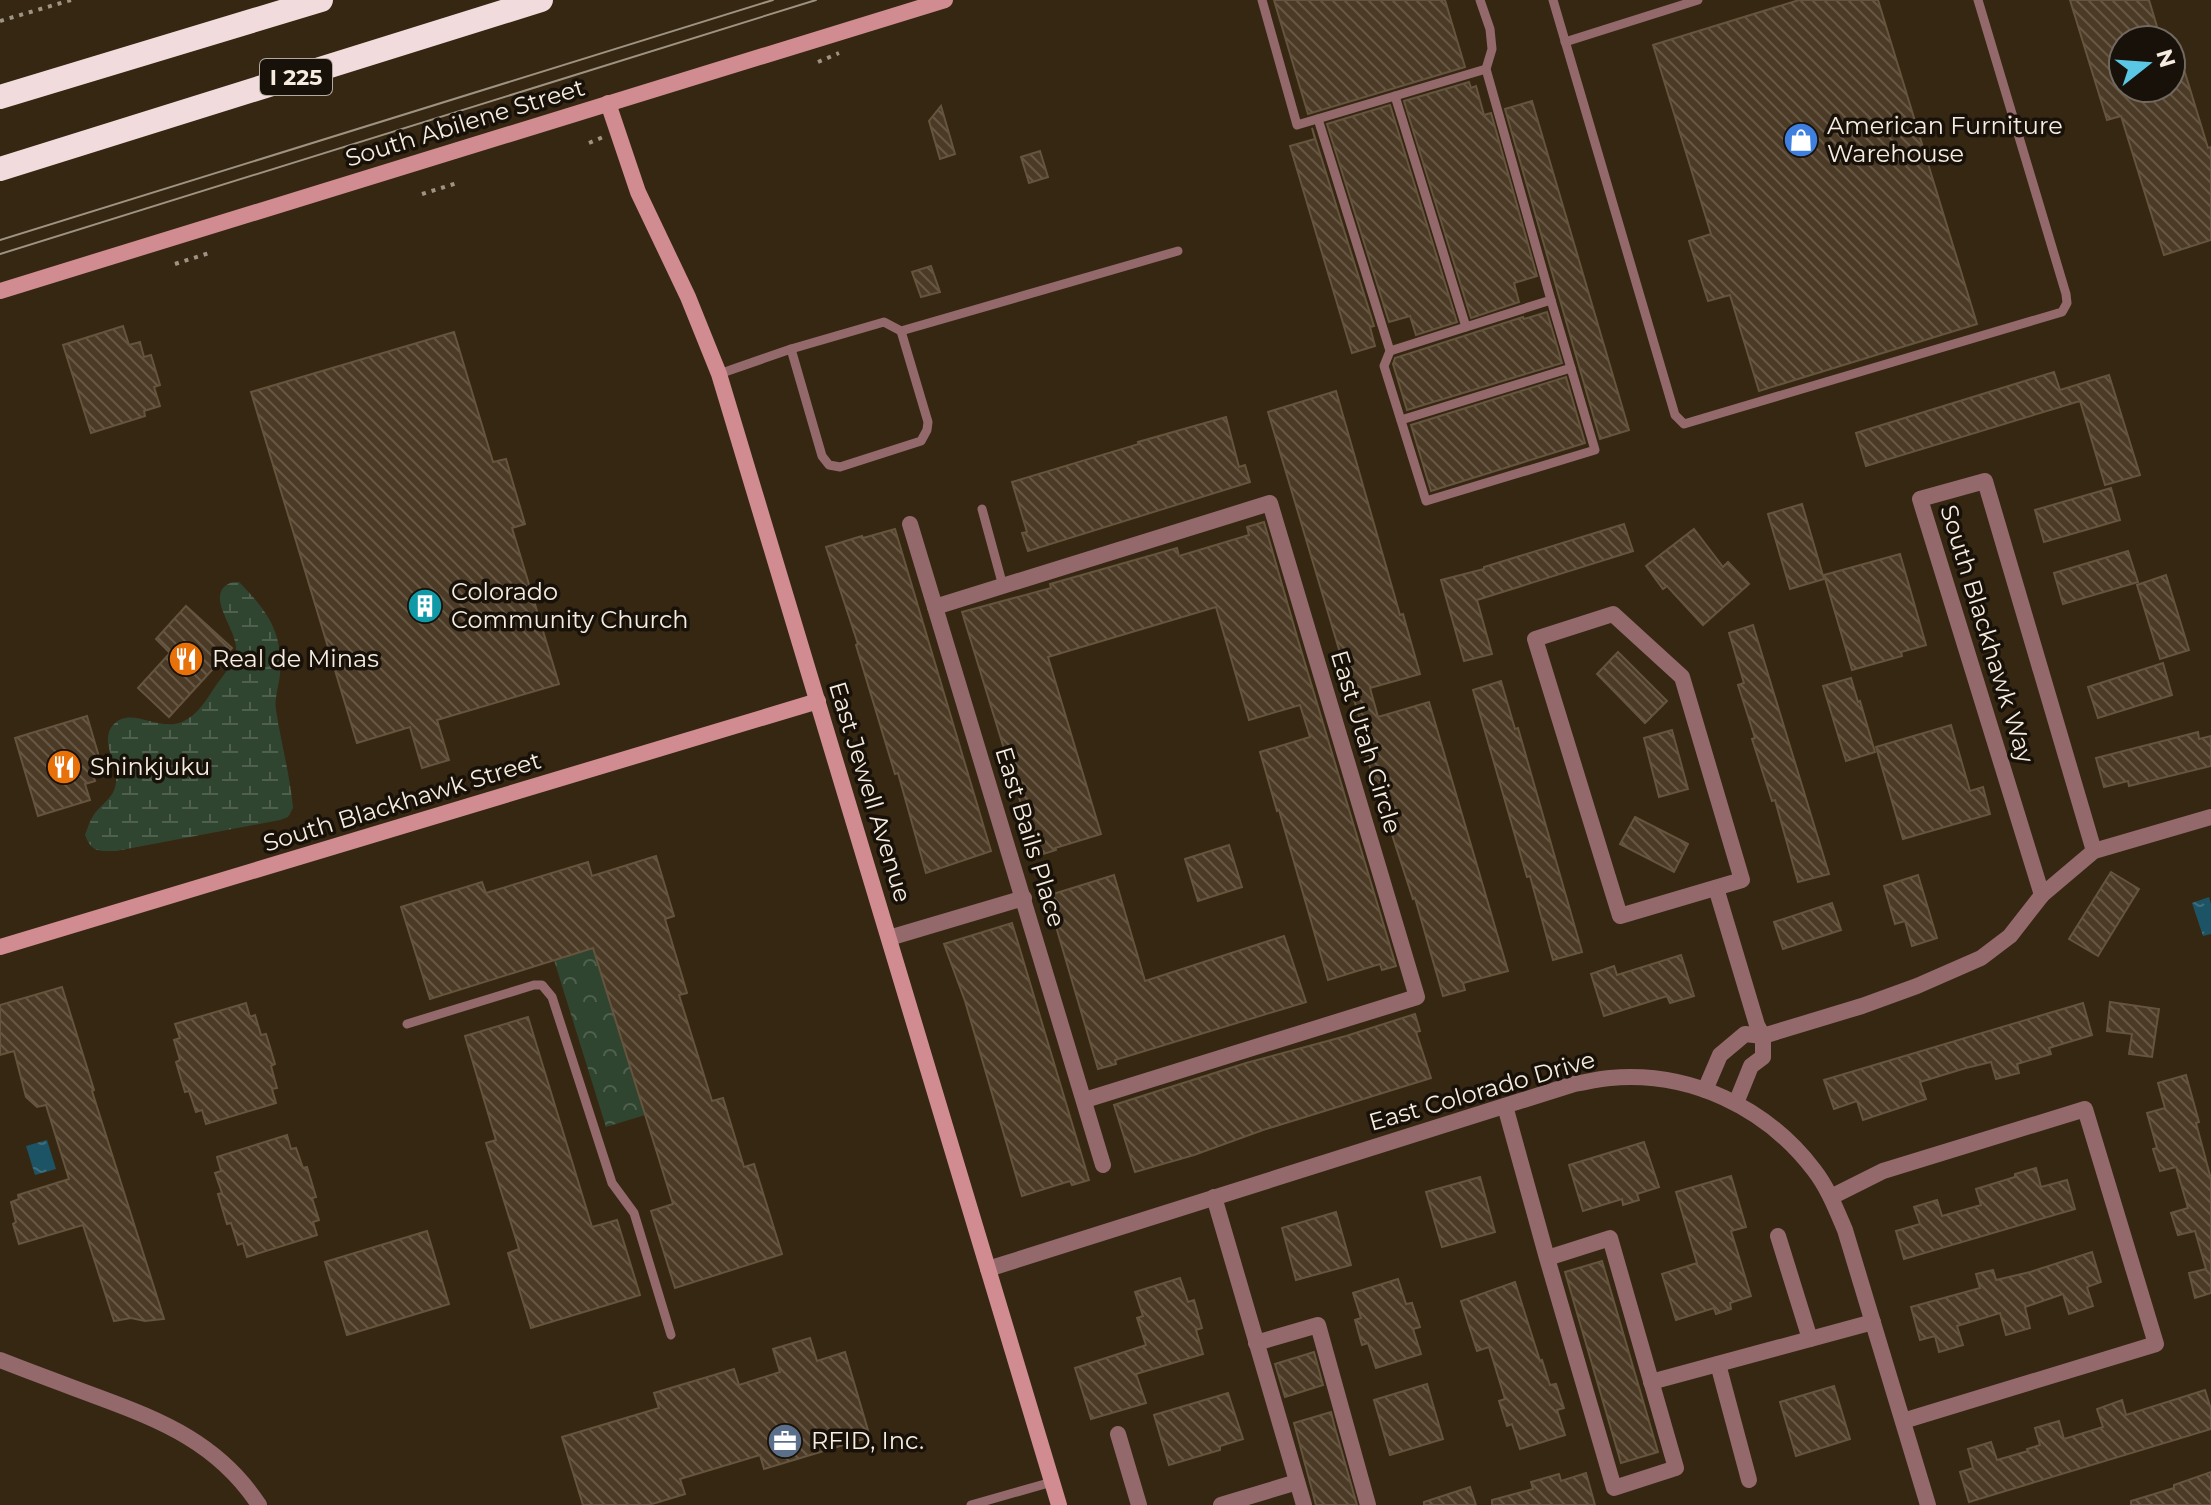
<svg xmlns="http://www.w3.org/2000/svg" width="2211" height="1505" font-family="Montserrat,sans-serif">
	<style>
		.forest { fill: url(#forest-crowns) }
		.wetland { fill: url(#wetland-marsh) }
		.water { fill: url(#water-ripples) }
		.building { fill: url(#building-back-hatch); stroke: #65543e; stroke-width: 2 }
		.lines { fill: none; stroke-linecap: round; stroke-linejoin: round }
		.path { stroke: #9f9383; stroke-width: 4; stroke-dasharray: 4 6; stroke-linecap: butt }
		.lane { stroke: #94696c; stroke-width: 9 }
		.street { stroke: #94696c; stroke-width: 16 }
		.secondary { stroke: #d18c92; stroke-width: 16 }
		.highway { stroke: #f2dbdd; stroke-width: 24 }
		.tram { stroke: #9e9281; stroke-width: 2 }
		.labels { text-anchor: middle; stroke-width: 7; stroke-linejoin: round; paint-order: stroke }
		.shield { fill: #181109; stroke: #b3aba0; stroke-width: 2 }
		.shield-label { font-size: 22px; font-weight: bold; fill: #f6ede0 }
		.street-label { font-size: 24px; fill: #f6ede0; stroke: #181109 }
		.poi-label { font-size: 24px; fill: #f6ede0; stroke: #181109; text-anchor: start }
	</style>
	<defs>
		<pattern id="forest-crowns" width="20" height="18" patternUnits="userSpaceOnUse" patternTransform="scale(2)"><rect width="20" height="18" fill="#304530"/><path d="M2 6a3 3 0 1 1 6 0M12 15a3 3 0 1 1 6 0" fill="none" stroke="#4f604e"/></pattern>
		<pattern id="wetland-marsh" width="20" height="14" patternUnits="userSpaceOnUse" patternTransform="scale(2)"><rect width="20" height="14" fill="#304530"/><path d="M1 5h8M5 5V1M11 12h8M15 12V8" fill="none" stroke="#4f604e"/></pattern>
		<pattern id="water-ripples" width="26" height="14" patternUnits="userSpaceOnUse" patternTransform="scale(2)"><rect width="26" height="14" fill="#1d5465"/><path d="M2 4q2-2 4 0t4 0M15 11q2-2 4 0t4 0" fill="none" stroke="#3e6d7b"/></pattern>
		<pattern id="building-back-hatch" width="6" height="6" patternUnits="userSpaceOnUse" patternTransform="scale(2)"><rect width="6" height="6" fill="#4b3b26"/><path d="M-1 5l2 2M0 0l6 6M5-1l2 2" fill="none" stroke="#665845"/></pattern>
	</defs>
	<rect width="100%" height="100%" fill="#362712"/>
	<path class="forest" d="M593,948L645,1115L606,1127L554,960Z"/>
	<path class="wetland" d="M233,582H239C267,611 283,631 280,674C279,686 274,699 276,710C281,743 290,775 293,808L288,817L280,820L116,851C99,851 92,853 85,835C88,827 90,820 95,813C105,801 117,795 116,778C116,761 100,740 113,725C130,705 158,732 182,722C198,715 206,700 215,687C222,676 235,663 236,650C238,630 201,592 233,582Z"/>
	<g class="water">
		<path d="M2209,897L2211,904V934L2203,936L2192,903Z"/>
		<path d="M47,1140L56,1169L35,1175L26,1146Z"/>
	</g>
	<g class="building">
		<path d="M1274,0H1445L1465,67L1308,114Z"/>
		<path d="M1799,0H1878L1977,324L1759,391L1730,295L1708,301L1689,241L1711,234L1653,45Z"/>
		<path d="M2070,0H2149L2161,40H2123V88H2171V40H2175L2208,148L2211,147V240L2164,255L2121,116L2107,120Z"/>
		<path d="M1469,82L1471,88L1476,86L1484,115L1491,113L1537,276L1514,283L1519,302L1471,318L1404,101Z"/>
		<path d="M1532,101L1629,430L1600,439L1505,109Z"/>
		<path d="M1390,105L1457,322L1416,335L1410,316L1389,322L1327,124Z"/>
		<path d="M941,106L955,154L940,159L929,121Z"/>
		<path d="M1312,128L1374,326L1370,327L1375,346L1352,353L1290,146L1315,139Z"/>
		<path d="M1040,151L1048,177L1029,183L1021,157Z"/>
		<path d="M931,266L940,292L921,297L912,272Z"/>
		<path d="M1547,312L1562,363L1407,410L1393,364L1395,358L1523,317L1524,319Z"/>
		<path d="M123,326L129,345L140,342L144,357L151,355L160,385L154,387L160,406L144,411L145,416L91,433L63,345Z"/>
		<path d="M454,332L493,462L506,459L525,524L512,528L559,684L437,720L449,760L422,768L410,727L357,743L251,392Z"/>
		<path d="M2054,372L2060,390L2109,375L2140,475L2105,485L2080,401L1866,466L1856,433Z"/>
		<path d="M1566,377L1585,443L1431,491L1411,425Z"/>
		<path d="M1336,391L1400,615L1403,614L1420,674L1370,688L1378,717L1429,702L1508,971L1463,983L1465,990L1443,996L1415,898L1413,899L1356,724L1361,723L1268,412Z"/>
		<path d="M1226,417L1239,467L1245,465L1250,482L1028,551L1022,533L1027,532L1012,482L1139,444L1138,442Z"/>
		<path d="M2111,488L2120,520L2044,542L2035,510Z"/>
		<path d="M1802,504L1824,579L1790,589L1768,514Z"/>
		<path d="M1264,522L1298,640L1396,966L1382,970L1380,964L1328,980L1279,810L1277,811L1260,752L1310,737L1300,705L1249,720L1216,607L1048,657L1101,834L1055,848L1056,850L1037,856L962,612L1051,588L1050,584L1177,548L1179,556L1249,535L1247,527Z"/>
		<path d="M1624,524L1633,551L1477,600L1492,654L1464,661L1441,580L1484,569V567Z"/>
		<path d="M895,529L991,851L926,873L898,773L895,774L856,645L858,644L826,547L862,536L863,538Z"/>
		<path d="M1694,529L1723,567L1728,562L1749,584L1703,625L1667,586L1663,589L1646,566Z"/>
		<path d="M2128,551L2138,582L2063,604L2054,573Z"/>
		<path d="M1900,554L1926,645L1901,652L1902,656L1852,670L1824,575Z"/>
		<path d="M2166,575L2189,650L2160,659L2137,585Z"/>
		<path d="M186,606L232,648L169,717L138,688L170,653L156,639Z"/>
		<path d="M1753,625L1829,874L1798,882L1775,800L1772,801L1752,739L1755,738L1738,685L1744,683L1729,633Z"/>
		<path d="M1618,652L1667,701L1645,723L1597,674Z"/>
		<path d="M2163,663L2172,695L2098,718L2088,687Z"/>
		<path d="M1851,678L1858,702L1860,701L1875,752L1846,761L1823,686Z"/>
		<path d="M1501,681L1515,729L1518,728L1582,952L1553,960L1530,876L1527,877L1473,690Z"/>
		<path d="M87,716L102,767L92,770L95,781L85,784L90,800L38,816L15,738Z"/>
		<path d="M1951,725L1970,791L1983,787L1990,814L1903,839L1876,747Z"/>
		<path d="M1672,730L1688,789L1659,797L1644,738Z"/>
		<path d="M2198,732L2199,739L2211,736V766L2129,786L2128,781L2104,787L2096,758Z"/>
		<path d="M1635,817L1688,844L1674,872L1620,844Z"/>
		<path d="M1229,845L1242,887L1198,901L1185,859Z"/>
		<path d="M656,856L674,916L665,919L687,993L679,995L712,1101L723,1098L744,1167L754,1164L782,1254L675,1288L651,1211L673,1204L593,948L430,999L401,907L482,882L486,893L588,862L592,876Z"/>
		<path d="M2111,872L2139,889L2098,956L2069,939Z"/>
		<path d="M1114,875L1145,981L1284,936L1306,1002L1115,1060L1116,1064L1098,1069L1047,896Z"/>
		<path d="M1918,875L1937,938L1912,946L1905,921L1895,924L1884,886Z"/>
		<path d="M1832,903L1841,930L1783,949L1774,922Z"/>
		<path d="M1012,923L1089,1180L1072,1185L1070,1181L1022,1196L965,1001L944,944Z"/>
		<path d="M1681,955L1694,996L1670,1003L1667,996L1604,1016L1591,974L1614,966L1617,975Z"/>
		<path d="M62,987L94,1090L92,1091L164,1319L145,1321L131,1318L114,1321L83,1225L19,1244L13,1224L16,1222L11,1202L19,1199L18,1195L69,1179L46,1105L37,1107L26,1097L14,1051L0,1055V1005Z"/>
		<path d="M2110,1002L2159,1009L2152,1057L2129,1054L2132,1034L2107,1031Z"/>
		<path d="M246,1003L250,1017L255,1015L261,1035L266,1034L275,1064L271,1066L277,1088L272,1089L276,1103L206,1124L202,1110L196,1112L189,1091L185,1092L176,1062L180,1060L174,1040L180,1038L175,1024Z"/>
		<path d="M2083,1003L2092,1035L2049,1048L2051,1054L2017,1064L2019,1073L1996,1079L1991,1062L1966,1068L1920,1082L1926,1099L1863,1120L1857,1101L1834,1109L1824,1080Z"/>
		<path d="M1415,1014L1420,1031L1416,1032L1431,1078L1263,1130L1194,1155L1135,1172L1114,1105L1246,1063L1346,1036Z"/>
		<path d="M528,1017L592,1227L617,1220L640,1295L531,1328L508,1253L519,1249L486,1143L496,1140L465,1036Z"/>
		<path d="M2186,1075L2199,1122L2196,1123L2211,1179V1293L2195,1298L2189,1273L2206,1269L2195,1231L2178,1235L2171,1213L2188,1208L2176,1167L2160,1171L2153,1149L2157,1148L2147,1113L2165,1108L2158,1083Z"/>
		<path d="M287,1135L291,1149L296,1148L303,1168L307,1167L316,1197L312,1198L319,1220L313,1222L317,1235L247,1257L243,1243L238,1245L231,1223L227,1224L218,1194L222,1193L215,1173L221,1171L217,1157Z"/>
		<path d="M1644,1142L1659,1187L1637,1194L1639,1200L1623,1205L1622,1199L1583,1211L1569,1165Z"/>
		<path d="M2036,1168L2041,1187L2067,1180L2075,1209L1904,1259L1896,1231L1920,1224L1914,1207L1937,1200L1942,1216L1981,1205L1976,1189L2015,1177V1174Z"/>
		<path d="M1731,1176L1746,1227L1731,1231L1751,1296L1730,1303L1731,1309L1716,1314L1714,1308L1676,1320L1662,1274L1697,1263L1676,1192Z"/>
		<path d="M1480,1177L1495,1232L1442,1247L1426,1192Z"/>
		<path d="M1336,1212L1351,1265L1296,1280L1282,1228Z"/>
		<path d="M427,1231L449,1304L347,1335L325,1262Z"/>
		<path d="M2092,1252L2101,1282L2087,1287L2093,1306L2069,1314L2063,1294L2025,1307L2030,1328L2006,1335L2000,1313L1957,1326L1963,1345L1939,1352L1935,1336L1920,1340L1911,1307L1980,1288L1976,1274L1993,1270L1996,1280L2030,1272Z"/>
		<path d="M1602,1261L1658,1452L1621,1463L1565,1272Z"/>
		<path d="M1180,1278L1188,1302L1194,1300L1202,1328L1196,1330L1203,1354L1136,1374L1146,1403L1091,1419L1075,1368L1146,1345L1137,1318L1143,1316L1135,1292Z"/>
		<path d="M1398,1279L1406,1304L1412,1303L1420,1327L1413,1329L1421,1354L1376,1368L1368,1343L1362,1345L1355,1320L1361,1318L1353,1293Z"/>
		<path d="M1515,1282L1540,1361L1542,1360L1550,1385L1556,1384L1564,1408L1557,1410L1565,1435L1520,1449L1512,1424L1507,1426L1499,1401L1505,1399L1489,1347L1477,1351L1461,1301Z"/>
		<path d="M810,1338L817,1361L845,1352L870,1437L764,1469L760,1455L680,1479L685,1494L649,1505H583L562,1437L659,1408L654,1393L734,1369L739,1385L780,1372L773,1349Z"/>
		<path d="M1314,1352L1323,1385L1285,1397L1275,1364Z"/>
		<path d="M1427,1384L1443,1439L1390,1455L1374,1400Z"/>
		<path d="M1834,1386L1850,1439L1796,1456L1780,1402Z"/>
		<path d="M2205,1390L2211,1409V1429L1969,1502L1960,1472L1973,1468L1968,1449L1991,1442L1997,1460L2028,1451L2027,1449L2040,1445L2035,1428L2059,1421L2064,1439L2103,1427L2097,1409L2122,1400L2126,1415Z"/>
		<path d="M1228,1393L1243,1439L1220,1446V1450L1169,1465L1154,1415Z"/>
		<path d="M1331,1412L1335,1428L1357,1505H1316L1294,1423Z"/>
		<path d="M2211,1472V1505H2131V1501L2174,1488V1485Z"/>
		<path d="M1586,1473L1595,1505H1492V1500L1533,1489L1531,1482L1559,1474L1561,1481Z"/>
		<path d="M1470,1487L1476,1505H1424V1502Z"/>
	</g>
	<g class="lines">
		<g class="path">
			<path d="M0,21L71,0"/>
			<path d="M818,62L839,53"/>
			<path d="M589,143L603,137"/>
			<path d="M422,194L457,183"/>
			<path d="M175,264L209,253"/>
		</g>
		<g class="lane">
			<path d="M1262,0L1297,125L1486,69L1492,49L1490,29L1480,0"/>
			<path d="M1553,0L1675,415L1684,424L2062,312L2067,303L2066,294L1978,0"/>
			<path d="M1565,42L1698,0"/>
			<path d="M1395,96L1466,327"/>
			<path d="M1318,119L1390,351L1551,300L1486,69"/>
			<path d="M791,349L822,456L829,465L840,467L921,441L927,430L928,422L901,331"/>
			<path d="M1390,351L1384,366L1426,501L1595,450L1551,300"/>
			<path d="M719,374L791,349L884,322L901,331L1178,251"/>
			<path d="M1401,420L1571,368"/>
			<path d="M982,509L1003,586"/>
			<path d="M407,1024L534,985H542L552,997L612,1183L634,1213L671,1335"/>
			<path d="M971,1505L1052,1482"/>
		</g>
		<g class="street">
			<path d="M910,524L1103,1165"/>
			<path d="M935,607L1270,503L1417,997L1085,1100"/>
			<path d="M1613,614L1682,677L1742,880L1620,916L1535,639Z"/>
			<path d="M1716,888L1757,1025L1763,1036"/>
			<path d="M2042,895L1920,499L1985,481L2094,851"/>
			<path d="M889,938L1024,898"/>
			<path d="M1705,1090L1720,1055L1745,1034L1763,1036L1862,1006L1917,986L1981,958L2010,936L2042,895L2094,851L2211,817"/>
			<path d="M1736,1103L1751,1066L1763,1057V1036"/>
			<path d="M1505,1106L1547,1258L1610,1238L1676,1468L1614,1488L1547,1258"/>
			<path d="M1214,1197L1304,1505"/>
			<path d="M1831,1197L1883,1171L2085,1109L2156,1344L1903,1421"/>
			<path d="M1778,1236L1810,1339"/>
			<path d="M988,1269L1574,1084C1586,1082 1598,1079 1610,1078C1690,1071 1766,1107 1814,1170C1828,1188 1836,1209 1845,1230L1928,1505"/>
			<path d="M1256,1343L1318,1325L1368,1505"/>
			<path d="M0,1360C33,1373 66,1385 98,1397C163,1421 219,1444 259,1505"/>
			<path d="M1718,1364L1749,1480"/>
			<path d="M1651,1382L1873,1322"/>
			<path d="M1118,1434L1139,1505"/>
			<path d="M1221,1505L1297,1482"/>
		</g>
		<g class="secondary">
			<path d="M608,103L638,192L688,297L719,374L1059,1505"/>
			<path d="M0,291L945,0"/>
			<path d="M0,947L818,701"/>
		</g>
		<g class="highway">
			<path d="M0,97L321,0"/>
			<path d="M0,169L541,0"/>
		</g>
		<g class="tram">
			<path d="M0,240L773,0"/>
			<path d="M0,254L816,0"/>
		</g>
	</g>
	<defs>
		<g id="shop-disc" transform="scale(1.8)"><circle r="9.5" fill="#3f7fe0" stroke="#181109"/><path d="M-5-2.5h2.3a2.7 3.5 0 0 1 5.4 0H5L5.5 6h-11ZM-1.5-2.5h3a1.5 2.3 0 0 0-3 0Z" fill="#fff"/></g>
		<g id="building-disc" transform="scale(1.8)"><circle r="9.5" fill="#0f9aa8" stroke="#181109"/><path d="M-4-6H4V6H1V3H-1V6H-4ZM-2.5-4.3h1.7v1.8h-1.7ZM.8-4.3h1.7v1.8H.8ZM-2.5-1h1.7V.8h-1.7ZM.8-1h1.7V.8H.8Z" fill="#fff"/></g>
		<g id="restaurant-disc" transform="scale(1.8)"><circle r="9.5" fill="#e8710a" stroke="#181109"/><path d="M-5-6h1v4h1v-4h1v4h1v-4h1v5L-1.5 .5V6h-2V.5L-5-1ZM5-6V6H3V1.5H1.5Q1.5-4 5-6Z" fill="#fff"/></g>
		<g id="office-disc" transform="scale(1.8)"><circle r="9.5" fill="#5c6f8a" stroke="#181109"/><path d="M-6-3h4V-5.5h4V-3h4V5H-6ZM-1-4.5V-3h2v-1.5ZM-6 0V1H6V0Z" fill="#fff"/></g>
	</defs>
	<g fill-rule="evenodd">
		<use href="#shop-disc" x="1801" y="140"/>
		<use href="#building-disc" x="425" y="606"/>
		<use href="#restaurant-disc" x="186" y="659"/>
		<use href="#restaurant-disc" x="64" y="767"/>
		<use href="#office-disc" x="785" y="1441"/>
	</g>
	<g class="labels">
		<rect class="shield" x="260" y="59" width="72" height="36" rx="6"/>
		<g class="shield-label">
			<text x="296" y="85">I 225</text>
		</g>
		<g class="street-label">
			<text transform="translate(465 123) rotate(-17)" y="8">South Abilene Street</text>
			<text transform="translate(1987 634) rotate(73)" y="8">South Blackhawk Way</text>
			<text transform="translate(1366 742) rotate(73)" y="8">East Utah Circle</text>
			<text transform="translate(870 792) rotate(73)" y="8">East Jewell Avenue</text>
			<text transform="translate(402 802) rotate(-17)" y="8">South Blackhawk Street</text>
			<text transform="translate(1030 837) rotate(73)" y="8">East Bails Place</text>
			<text transform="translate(1482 1091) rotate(-16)" y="8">East Colorado Drive</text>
		</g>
		<g class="poi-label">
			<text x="1827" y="134">American Furniture<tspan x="1827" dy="28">Warehouse</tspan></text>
			<text x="451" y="600">Colorado<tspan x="451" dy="28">Community Church</tspan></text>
			<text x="212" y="667">Real de Minas</text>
			<text x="90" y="775">Shinkjuku</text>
			<text x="811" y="1449">RFID, Inc.</text>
		</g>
	</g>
	<g transform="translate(2147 64) rotate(73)"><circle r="38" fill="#181109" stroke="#71695f" stroke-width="2"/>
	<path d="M0-6L14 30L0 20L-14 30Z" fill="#5ac8e5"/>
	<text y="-12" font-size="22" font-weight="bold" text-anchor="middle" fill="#f6ede0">N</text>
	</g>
</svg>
